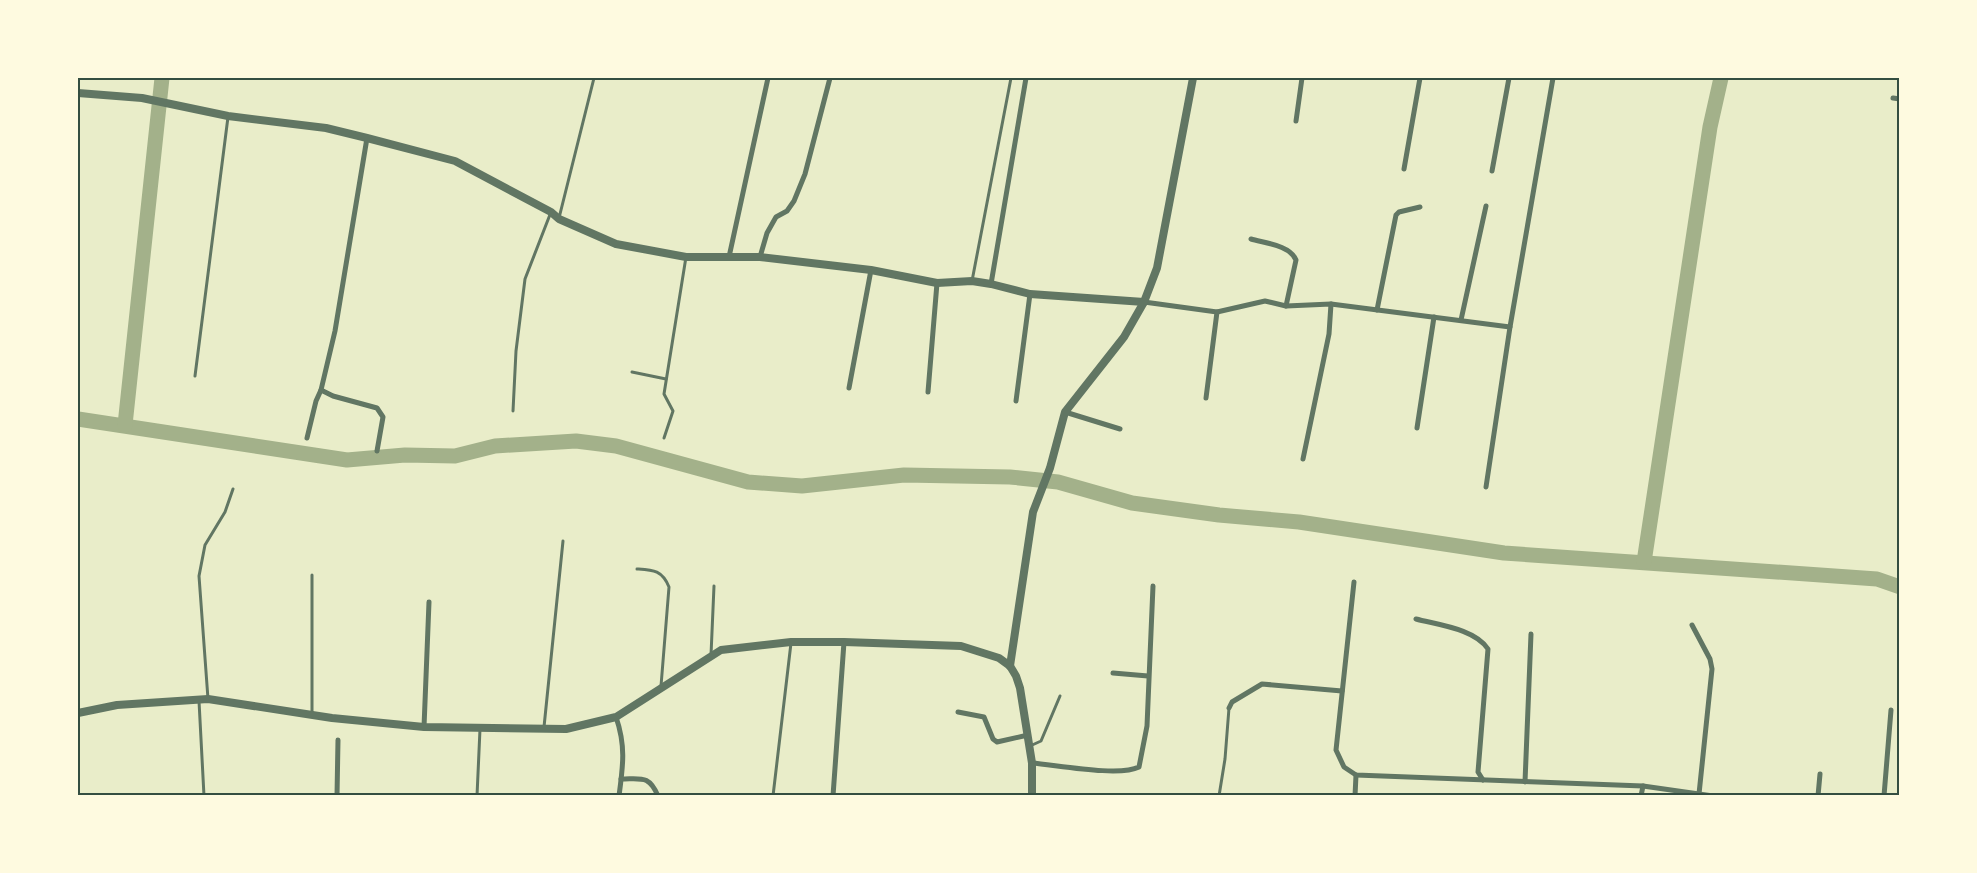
<svg xmlns="http://www.w3.org/2000/svg" width="1977" height="873" font-family="'Asap Condensed',sans-serif">
	<style>
		.lines { fill: none; stroke-linecap: round; stroke-linejoin: round }
		.canal { stroke: #a3b18a; stroke-width: 15 }
		.service { stroke: #617663; stroke-width: 3 }
		.minor { stroke: #617663; stroke-width: 5 }
		.tertiary { stroke: #617663; stroke-width: 8 }
		.neatline { fill: none; stroke: #344e41; stroke-width: 2 }
	</style>
	<rect width="100%" height="100%" fill="#e9edc9"/>
	<g class="lines">
		<g class="canal">
			<path d="M78,419L347,460L405,455L455,456L495,446L576,441L616,446L748,482L802,486L904,475L1010,477L1058,482L1132,503L1219,515L1299,522L1504,553L1877,579L1900,587"/>
			<path d="M125,425L162,78"/>
			<path d="M1644,562L1710,127L1721,78"/>
		</g>
		<g class="service">
			<path d="M559,218L594,78"/>
			<path d="M972,281L1011,78"/>
			<path d="M632,372L666,379"/>
			<path d="M195,376L228,117"/>
			<path d="M513,411L516,351L525,279L551,212"/>
			<path d="M664,438L673,411L664,394L686,257"/>
			<path d="M637,569C653,570 662,570 669,587L661,686"/>
			<path d="M312,575V715"/>
			<path d="M711,655L714,586"/>
			<path d="M208,699L199,576L205,545L225,512L233,489"/>
			<path d="M199,701L204,796"/>
			<path d="M544,727L563,541"/>
			<path d="M1030,746L1041,741L1060,696"/>
			<path d="M477,796L480,729"/>
			<path d="M773,796L791,643"/>
			<path d="M1219,796L1225,759L1229,708"/>
		</g>
		<g class="minor">
			<path d="M1893,98L1900,99"/>
			<path d="M1296,121L1302,78"/>
			<path d="M367,138L335,331L321,390L333,396L377,408L383,417L377,451"/>
			<path d="M1404,169L1420,78"/>
			<path d="M1492,171L1509,78"/>
			<path d="M1251,239C1264,243 1290,245 1296,260L1286,306"/>
			<path d="M729,257L768,78"/>
			<path d="M760,257L767,233L776,217L787,211L794,201L805,174L830,78"/>
			<path d="M991,284L1026,78"/>
			<path d="M1144,302L1217,312L1265,301L1286,306L1331,304L1510,327"/>
			<path d="M1377,310L1396,215L1399,212L1420,207"/>
			<path d="M1461,320L1486,206"/>
			<path d="M849,388L871,270"/>
			<path d="M928,392L937,283"/>
			<path d="M1206,398L1217,312"/>
			<path d="M1016,401L1030,294"/>
			<path d="M1065,412L1120,429"/>
			<path d="M1417,428L1434,317"/>
			<path d="M307,438L316,401L321,390"/>
			<path d="M1303,459L1329,334L1331,304"/>
			<path d="M1486,487L1510,327L1553,78"/>
			<path d="M1354,582L1336,750L1344,767L1356,775L1643,786L1713,796"/>
			<path d="M1416,619C1439,625 1475,629 1488,649L1478,772L1483,780"/>
			<path d="M1692,625L1710,659L1712,669L1699,794"/>
			<path d="M1113,673L1148,676"/>
			<path d="M1229,708L1232,702L1262,684L1342,691"/>
			<path d="M958,712L984,717L993,739L997,742L1028,735"/>
			<path d="M616,717C626,746 623,766 619,796"/>
			<path d="M424,727L429,602"/>
			<path d="M1032,763C1057,765 1119,777 1139,767L1147,726L1153,586"/>
			<path d="M621,779C642,779 649,775 658,796"/>
			<path d="M1525,782L1531,634"/>
			<path d="M337,796L338,740"/>
			<path d="M833,796L844,642"/>
			<path d="M1355,796L1356,775"/>
			<path d="M1641,796L1643,786"/>
			<path d="M1818,796L1820,774"/>
			<path d="M1884,796L1891,710"/>
		</g>
		<g class="tertiary">
			<path d="M78,93L142,98L228,116L326,128L367,138L455,161L551,212L559,219L616,244L686,257H760L871,270L937,283L972,281L991,284L1030,294L1144,302"/>
			<path d="M1010,666L1033,512L1050,468L1065,412L1124,337L1144,302L1157,268L1193,78"/>
			<path d="M78,713L117,705L208,699L332,718L424,727L566,729L616,717L721,650L791,642H844L961,646L999,658L1010,666L1016,676L1020,688L1032,763V796"/>
		</g>
	</g>
	<rect width="1977" height="873" fill="none" stroke="#fefae0" stroke-width="158"/>
	<rect x="79" y="79" width="1819" height="715" class="neatline"/>
</svg>
